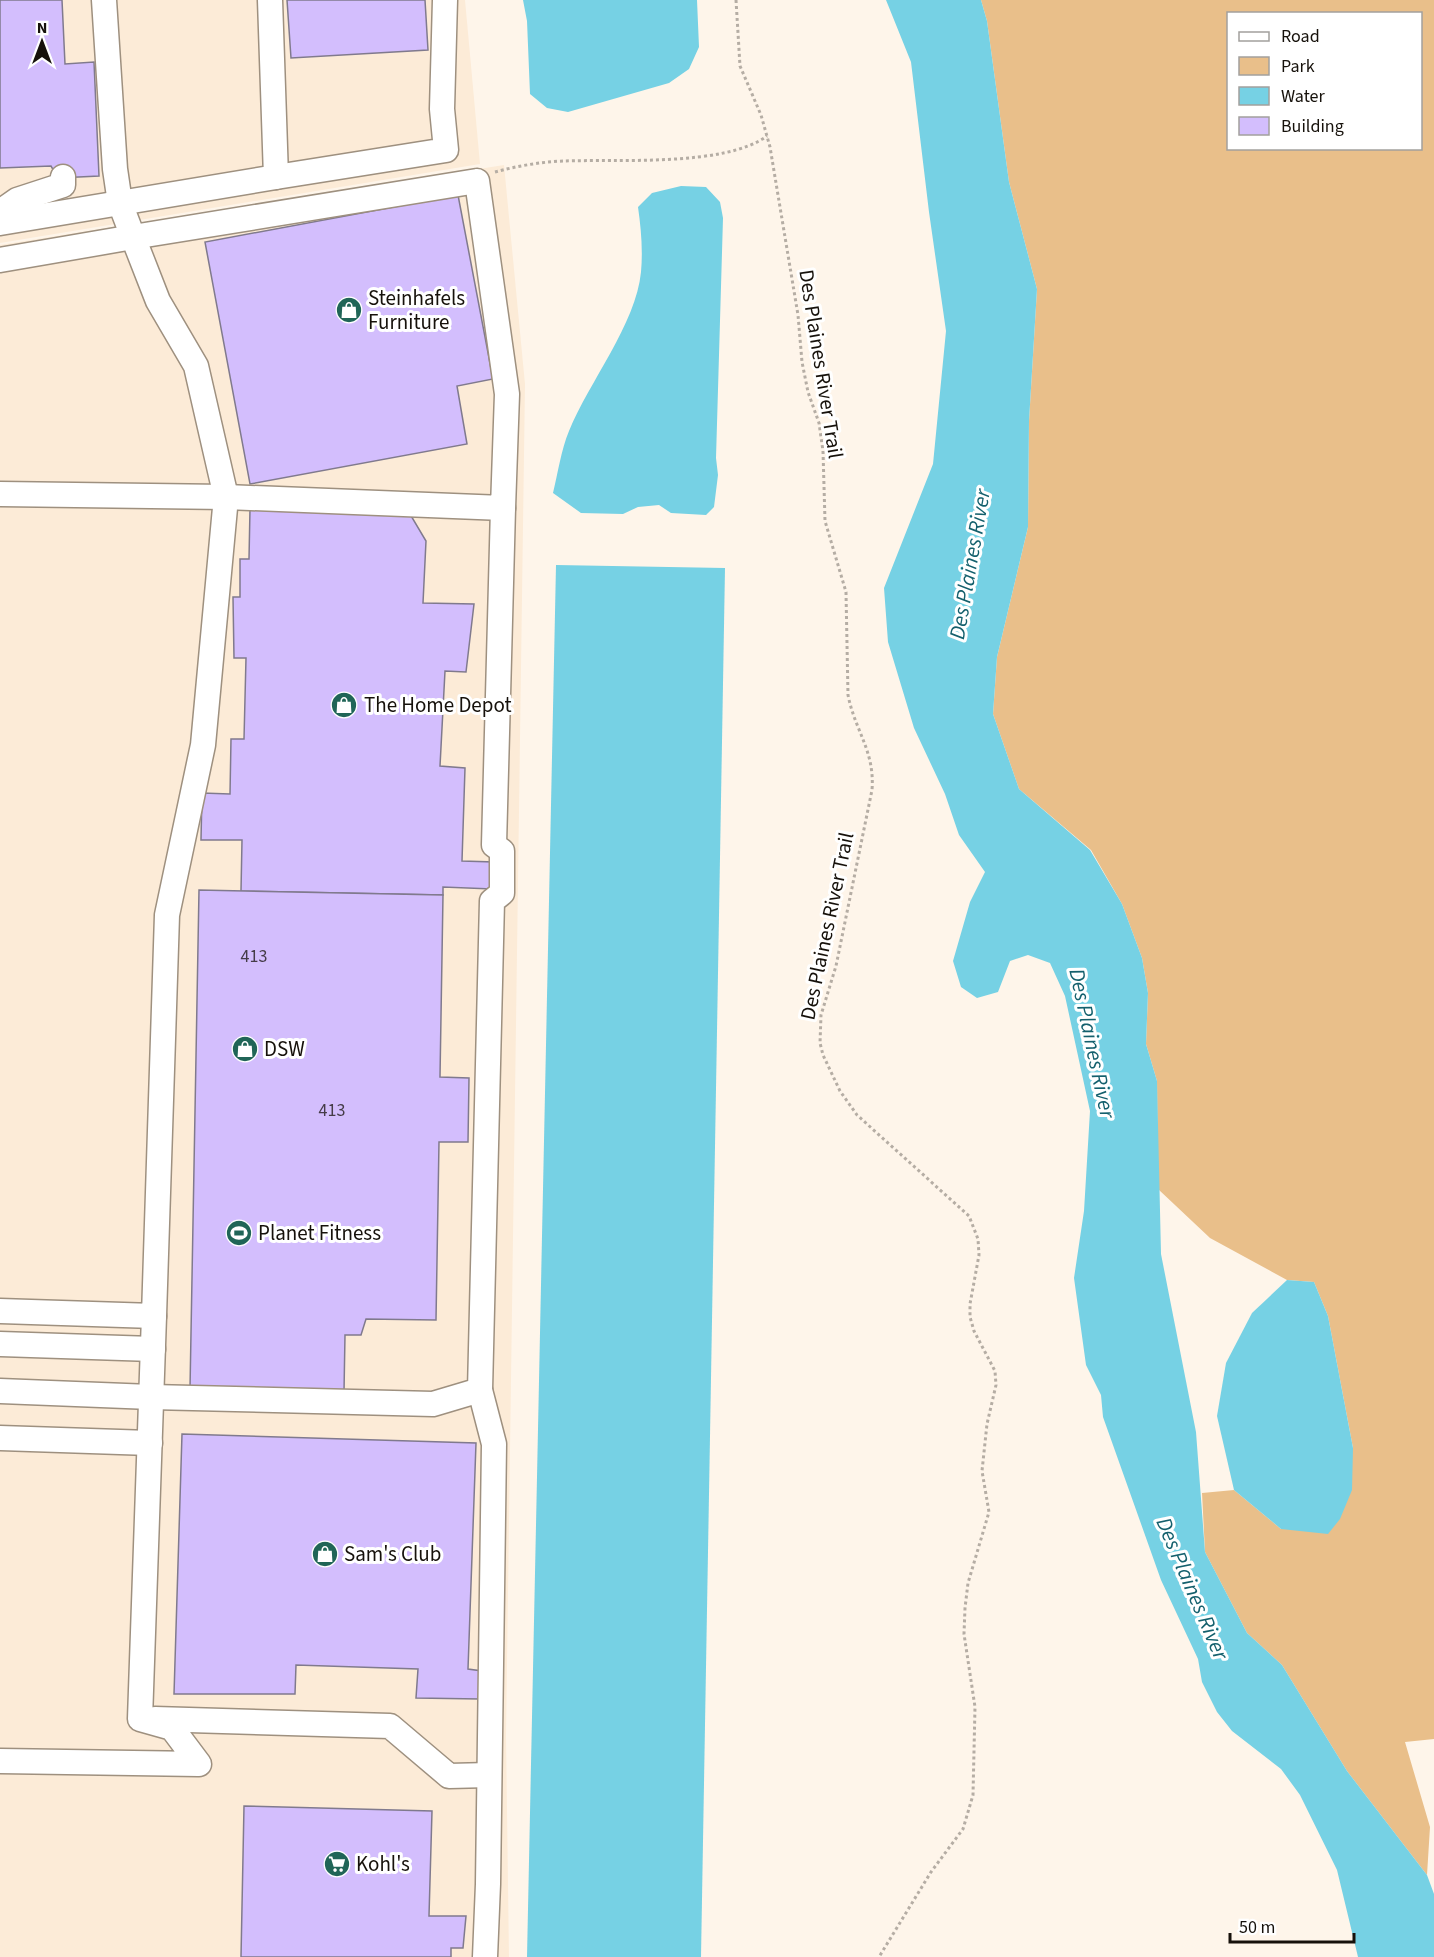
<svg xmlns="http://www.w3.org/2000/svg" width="1434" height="1957" font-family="'Source Sans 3',sans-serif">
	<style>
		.built { fill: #fcebd7 }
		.green { fill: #e9bf8a; fill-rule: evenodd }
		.water { fill: #76d1e4 }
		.building { fill: #d3befd; stroke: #807a8d; stroke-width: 1.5 }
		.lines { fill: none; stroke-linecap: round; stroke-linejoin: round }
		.minor-casing { stroke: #9e907f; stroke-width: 27 }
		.path { stroke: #b5ada4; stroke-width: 3; stroke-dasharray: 3 3; stroke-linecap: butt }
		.minor { stroke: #fff; stroke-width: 24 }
		.labels { text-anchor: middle; stroke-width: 6; stroke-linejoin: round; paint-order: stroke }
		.number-label { font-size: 18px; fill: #453c48 }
		.poi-label { font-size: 21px; fill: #16110b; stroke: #fff; text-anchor: start }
		.street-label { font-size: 21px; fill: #16110b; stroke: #fff }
		.water-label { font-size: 22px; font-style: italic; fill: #14606d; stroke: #fff }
	</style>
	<rect width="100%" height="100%" fill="#fef5ea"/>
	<g class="built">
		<path d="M0,0H465L480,164L0,243Z"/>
		<path d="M504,165L525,384L506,1736L509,1957H0V245Z"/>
	</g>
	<path class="green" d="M981,0H1434V1739L1405,1742L1430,1827L1427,1875L1347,1771L1282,1665L1247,1633L1205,1552L1202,1493L1234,1490L1281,1529L1353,1448L1328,1316L1314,1282L1287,1280L1210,1238L1158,1189L1157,1081L1146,1044L1148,993L1142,958L1122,904L1091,850L1019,789L993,714L997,657L1028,527L1029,421L1037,289L1009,182L987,21ZM1228,14H1420V148H1228Z"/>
	<g class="water">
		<path d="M523,0H697L699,47L689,69L669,83L568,112L547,108L530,94L527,21Z"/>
		<path d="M886,0H981L987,21L1009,182L1037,289L1029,421L1028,527L997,657L993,714L1019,789L1090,850L1122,904L1142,958L1148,993L1146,1044L1157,1081L1161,1254L1196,1432L1205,1552L1247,1633L1282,1665L1347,1771L1427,1875L1434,1894V1957H1358L1337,1870L1300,1795L1281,1769L1232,1731L1217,1712L1202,1682L1198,1659L1161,1580L1103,1417L1101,1395L1086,1365L1074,1278L1084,1211L1090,1111L1065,996L1050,963L1028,955L1010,961L998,992L977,998L961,987L953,961L970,902L985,872L959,835L945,794L914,728L888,642L884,588L933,464L946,331L929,212L911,62Z"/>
		<path d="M681,186L706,187L720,202L723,218L716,458L718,475L714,507L706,515L671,513L659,505L638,507L623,514L581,513L553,493C558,473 561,450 569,431C589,382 636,324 641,272C643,250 641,228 638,207L652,193Z"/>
		<path d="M556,565L725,568L701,1957H527Z"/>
		<path d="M1287,1280L1314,1282L1328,1316L1353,1448L1352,1490L1340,1519L1328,1534L1281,1529L1234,1490L1217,1416L1226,1363L1252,1313Z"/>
	</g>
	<g class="building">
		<path d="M0,0H62L65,64L94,62L99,176L58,178L51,166L0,168Z"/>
		<path d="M287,0H425L428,50L291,58Z"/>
		<path d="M458,195L493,379L457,386L467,444L250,484L205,242Z"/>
		<path d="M250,509L410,514L426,541L423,603L474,604L466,672L445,671L440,766L465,768L462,861L494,862L492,889L443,887V895L241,891L242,840H201L202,793L230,794L231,739H244L246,658H234L233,597H240V559H249Z"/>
		<path d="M199,890L443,895L440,1077L469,1078L468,1142H439L436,1320L366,1319L361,1335H345L344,1392L190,1389Z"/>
		<path d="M182,1434L476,1443L468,1669L482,1671L480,1699L416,1698L418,1669L296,1665L295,1694H174Z"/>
		<path d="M244,1806L432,1811L429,1916H466L463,1948H451V1957H241Z"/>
	</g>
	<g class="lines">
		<g class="minor-casing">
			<g id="minor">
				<path d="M276,177L446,150L442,109L445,0"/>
				<path d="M0,212L17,200L63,185V177"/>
				<path d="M0,223L276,177L270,0"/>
				<path d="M0,260L133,237L158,301L196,366L226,497L203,745L167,915L154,1316L0,1311"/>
				<path d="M0,494L226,497L503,508L507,394L477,181L133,237L120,203L115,169L104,0"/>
				<path d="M0,1344L153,1349"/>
				<path d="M480,1390L494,1444L488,1884L485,1957"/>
				<path d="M0,1391L151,1397L433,1404L480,1390L492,901L502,893V851L494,845L503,508"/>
				<path d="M0,1438L150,1443"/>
				<path d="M155,1719L390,1726L449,1776L489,1775"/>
				<path d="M0,1761L199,1764L172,1728L140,1719L154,1316"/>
			</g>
		</g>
		<g class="path">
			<path d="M736,0L740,66L761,115L770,147L798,315L802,362L808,392L819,423L823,451L825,521L846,592L848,695C855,731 875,751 872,790L836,966L821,1015L820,1043L823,1055L840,1091L857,1115L969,1216L978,1239L979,1255L970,1304V1317L974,1331L995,1371L996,1385L987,1424L982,1471L989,1512L968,1583L965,1608L964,1634L975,1707L973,1795L963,1829L931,1872L879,1957"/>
			<path d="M495,172C517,166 540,162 563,161C616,159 725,167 767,136"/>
		</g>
		<use href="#minor" class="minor"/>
	</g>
	<defs>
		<g id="shop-disc" transform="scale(1.35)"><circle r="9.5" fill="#206557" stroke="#fff"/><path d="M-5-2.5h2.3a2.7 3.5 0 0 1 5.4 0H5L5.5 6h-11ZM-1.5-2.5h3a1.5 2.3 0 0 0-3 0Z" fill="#fff"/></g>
		<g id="stadium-disc" transform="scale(1.35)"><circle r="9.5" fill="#206557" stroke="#fff"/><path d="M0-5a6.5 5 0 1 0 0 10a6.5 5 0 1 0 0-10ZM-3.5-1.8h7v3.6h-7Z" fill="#fff"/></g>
		<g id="supermarket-disc" transform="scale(1.35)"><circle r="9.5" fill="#206557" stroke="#fff"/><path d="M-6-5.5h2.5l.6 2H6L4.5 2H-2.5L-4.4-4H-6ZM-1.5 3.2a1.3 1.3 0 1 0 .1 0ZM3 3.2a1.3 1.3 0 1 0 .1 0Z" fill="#fff"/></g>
	</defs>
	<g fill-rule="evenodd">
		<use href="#shop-disc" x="349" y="310"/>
		<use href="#shop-disc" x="344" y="705"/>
		<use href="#shop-disc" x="245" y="1049"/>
		<use href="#stadium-disc" x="239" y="1233"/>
		<use href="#shop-disc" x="325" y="1554"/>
		<use href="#supermarket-disc" x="337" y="1864"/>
	</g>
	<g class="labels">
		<g class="number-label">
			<text x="254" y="962">413</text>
			<text x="332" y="1116">413</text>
		</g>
		<g class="poi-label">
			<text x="368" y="305">Steinhafels<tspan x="368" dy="24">Furniture</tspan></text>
			<text x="364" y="712">The Home Depot</text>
			<text x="264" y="1056">DSW</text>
			<text x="258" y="1240">Planet Fitness</text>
			<text x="344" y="1561">Sam's Club</text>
			<text x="356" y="1871">Kohl's</text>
		</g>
		<g class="street-label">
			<text transform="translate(821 364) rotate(81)" y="7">Des Plaines River Trail</text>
			<text transform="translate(827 926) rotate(-78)" y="7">Des Plaines River Trail</text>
		</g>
		<g class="water-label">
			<text transform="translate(969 564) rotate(-80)" y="8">Des Plaines River</text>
			<text transform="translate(1093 1043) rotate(78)" y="8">Des Plaines River</text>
			<text transform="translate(1193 1588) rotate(67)" y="8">Des Plaines River</text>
		</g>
	</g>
	<rect x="1227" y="12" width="195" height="138" fill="#ffffff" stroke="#a2a09d" stroke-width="1.5"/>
	<rect x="1239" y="32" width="30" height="9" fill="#ffffff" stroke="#a2a09d" stroke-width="1.5"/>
	<text x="1281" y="42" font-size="18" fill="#16110b">Road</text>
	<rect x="1239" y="57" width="30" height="18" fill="#e9bf8a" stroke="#a2a09d" stroke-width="1.5"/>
	<text x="1281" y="72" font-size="18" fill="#16110b">Park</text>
	<rect x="1239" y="87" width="30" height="18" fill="#76d1e4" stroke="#a2a09d" stroke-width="1.5"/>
	<text x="1281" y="102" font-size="18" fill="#16110b">Water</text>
	<rect x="1239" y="117" width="30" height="18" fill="#d3befd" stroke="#a2a09d" stroke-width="1.5"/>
	<text x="1281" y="132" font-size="18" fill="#16110b">Building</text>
	<g transform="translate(42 42)" stroke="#ffffff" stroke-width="4.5" paint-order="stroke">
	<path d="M0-4.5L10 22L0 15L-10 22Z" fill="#16110b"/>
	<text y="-9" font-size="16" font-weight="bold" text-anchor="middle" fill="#16110b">N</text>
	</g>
	<path d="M1230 1933v9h124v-9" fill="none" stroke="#16110b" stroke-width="3"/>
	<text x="1239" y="1933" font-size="18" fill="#16110b" stroke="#ffffff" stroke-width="4.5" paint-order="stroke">50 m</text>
</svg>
